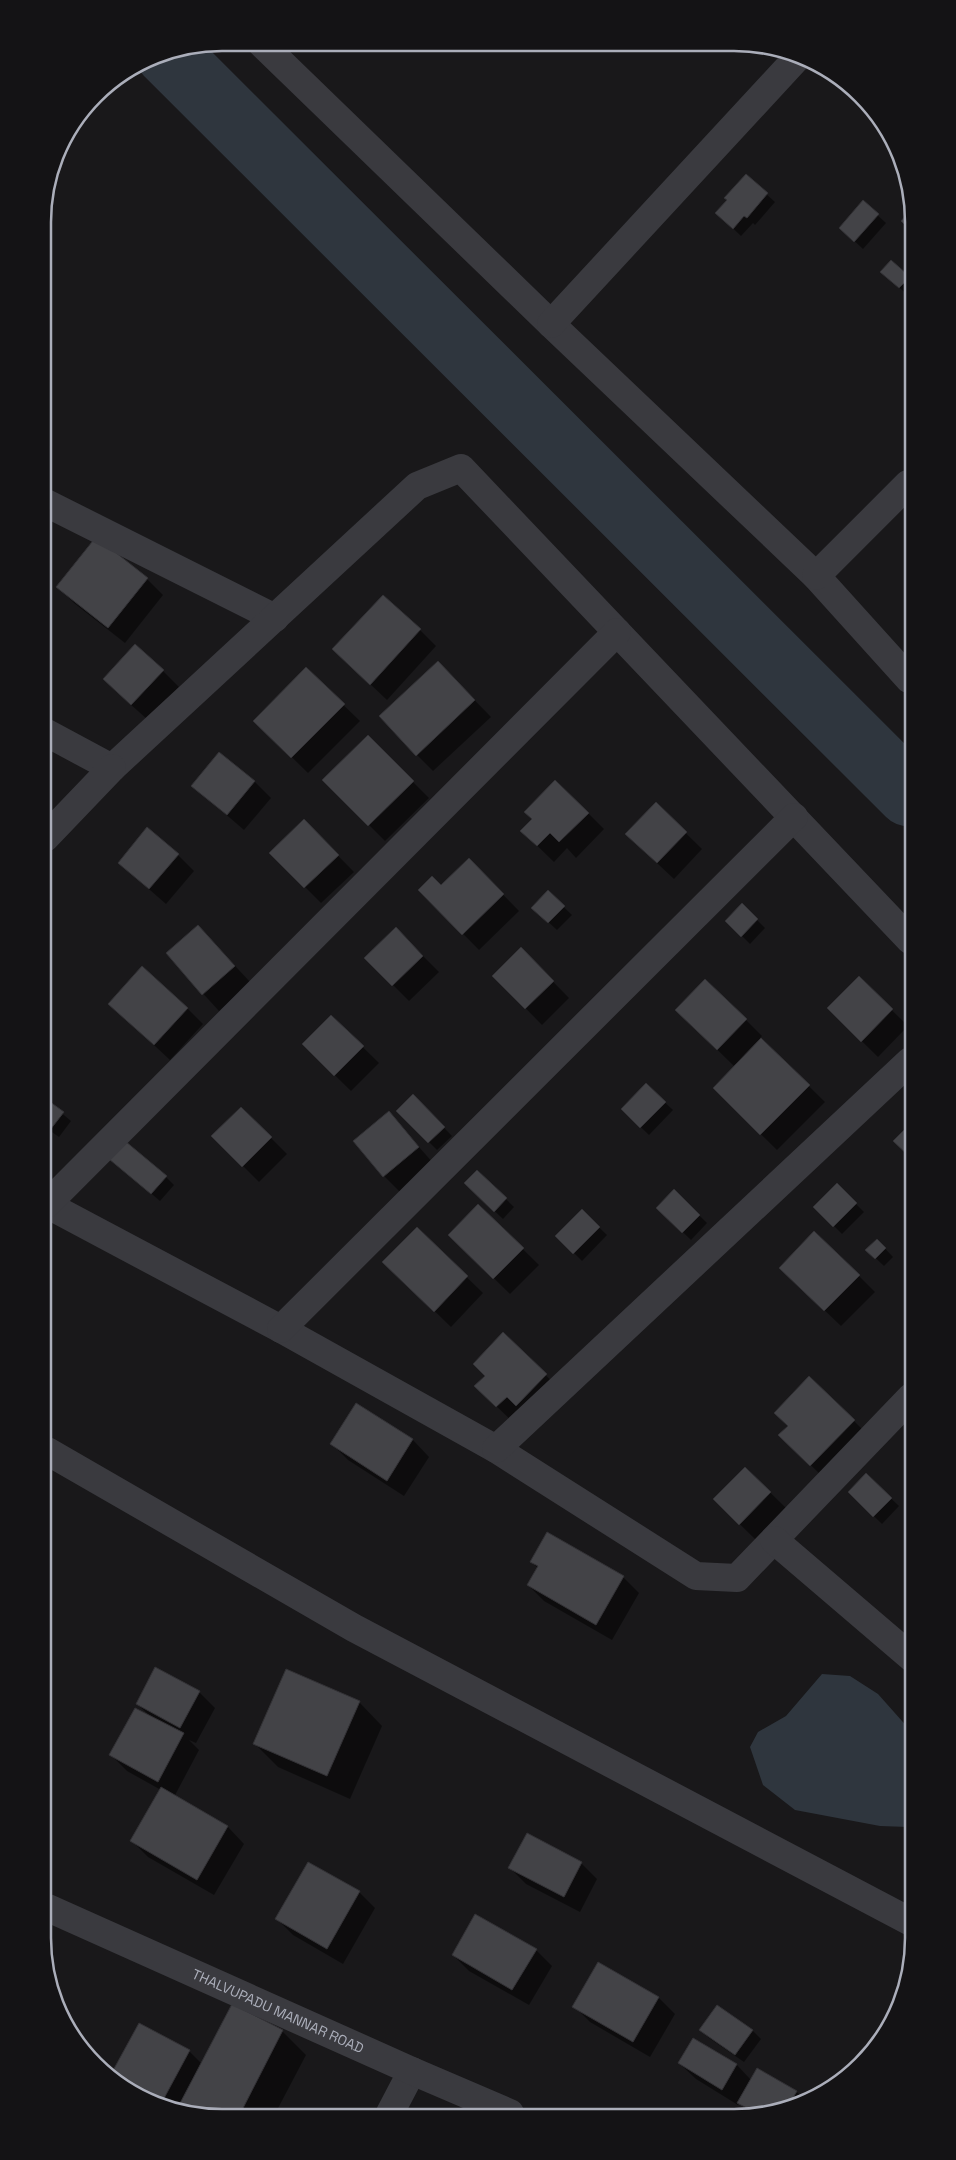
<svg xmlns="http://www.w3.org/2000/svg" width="956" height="2160" font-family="'Space Grotesk',sans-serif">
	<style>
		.water { fill: #2f363e }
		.shadow { fill: #0007 }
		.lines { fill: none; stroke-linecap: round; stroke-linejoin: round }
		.river { stroke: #2f363e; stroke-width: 65 }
		.building { fill: #434347; stroke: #333236 }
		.minor { stroke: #3a3a3f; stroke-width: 28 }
		.tertiary { stroke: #3a3a3f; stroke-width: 28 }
		.labels { text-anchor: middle; stroke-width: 4; stroke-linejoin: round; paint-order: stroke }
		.street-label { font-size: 14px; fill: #abaeba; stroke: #141315 }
		.rim { fill: none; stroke: #abaeba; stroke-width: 2.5 }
	</style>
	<rect width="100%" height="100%" fill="#19181a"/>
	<path class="water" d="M822,1674L850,1676L878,1694L910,1730L912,1736L913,1819L908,1827L880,1826L795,1810L763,1785L750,1747L758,1732L786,1716Z"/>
	<g class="shadow">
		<path d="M746,176L775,202L755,225L753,223L741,236L717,213Z"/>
		<path d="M863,202L886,223L863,249L848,235Z"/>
		<path d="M908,276V295L890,280Z"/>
		<path d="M96,539L147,579L163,595L125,643L74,603L58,587Z"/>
		<path d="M420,630L436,646L387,700L350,665Z"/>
		<path d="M306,669L360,721L308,773L255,721Z"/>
		<path d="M163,671L179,687L148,720L120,695Z"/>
		<path d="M454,679L491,717L433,771L417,755Z"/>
		<path d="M368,737L429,798L385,841L324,780Z"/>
		<path d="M219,754L255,782L271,798L244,830L193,786Z"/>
		<path d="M656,804L702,849L674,879L643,850Z"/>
		<path d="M588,813L604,829L576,858L567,848L554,862L522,831Z"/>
		<path d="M304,821L354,872L321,903L271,853Z"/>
		<path d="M178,855L194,871L166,904L119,863Z"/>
		<path d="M469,860L519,911L479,950L420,890L441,887Z"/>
		<path d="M548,892L572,915L557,930L533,908Z"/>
		<path d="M742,905L765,928L750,944L727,921Z"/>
		<path d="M198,926L251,983L219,1011L167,954Z"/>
		<path d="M45,939L52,945L45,952Z"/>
		<path d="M412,945L439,972L409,1001L366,958Z"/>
		<path d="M521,949L569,998L542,1025L494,976Z"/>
		<path d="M859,978L908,1026L878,1057L828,1008Z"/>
		<path d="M110,1004L187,1008L203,1024L170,1060Z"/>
		<path d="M331,1016L379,1063L351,1091L303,1044Z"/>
		<path d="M746,1020L762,1036L760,1038L825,1102L777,1150L714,1088L735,1067L693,1026Z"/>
		<path d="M646,1085L673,1110L649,1135L622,1109Z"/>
		<path d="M413,1096L452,1136L437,1150L398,1111Z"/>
		<path d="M46,1100L71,1121L59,1137L46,1128Z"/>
		<path d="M241,1108L287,1154L259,1182L213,1136Z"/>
		<path d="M389,1113L434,1164L400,1192L384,1176Z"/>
		<path d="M119,1166L166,1177L174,1185L160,1201Z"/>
		<path d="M477,1171L514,1207L503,1219L465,1183Z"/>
		<path d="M837,1185L864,1212L842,1234L815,1207Z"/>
		<path d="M674,1191L707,1223L691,1240L658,1208Z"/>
		<path d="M478,1205L539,1265L510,1294L466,1251Z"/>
		<path d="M582,1211L607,1235L582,1261L557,1236Z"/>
		<path d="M417,1229L483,1293L451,1327L384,1262Z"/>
		<path d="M877,1240L893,1257L884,1266L867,1250Z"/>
		<path d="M859,1276L875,1292L841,1326L797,1284Z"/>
		<path d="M503,1334L562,1391L513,1422L492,1402L487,1376Z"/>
		<path d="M356,1405L413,1440L429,1457L404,1496L348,1460L332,1444Z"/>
		<path d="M854,1421L870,1437L827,1481L780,1435L789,1427Z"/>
		<path d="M745,1468L787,1509L756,1540L714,1499Z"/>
		<path d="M866,1475L899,1506L882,1524L849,1492Z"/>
		<path d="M531,1562L623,1577L639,1593L612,1640L544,1601L528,1585L538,1568Z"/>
		<path d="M199,1692L215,1708L196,1743L189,1740L199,1750L174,1797L228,1827L244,1844L214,1895L148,1857L132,1841L161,1790L127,1771L111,1755L150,1716L137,1704Z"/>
		<path d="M359,1702L382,1726L350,1799L278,1767L255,1744Z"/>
		<path d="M581,1863L597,1879L580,1912L526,1884L510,1868Z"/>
		<path d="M359,1892L375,1908L343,1964L293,1935L277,1919Z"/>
		<path d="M536,1950L552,1966L529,2005L469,1971L453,1955Z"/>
		<path d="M599,1964L659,1998L675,2014L650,2057L590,2022L574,2006Z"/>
		<path d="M232,2006L282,2031L306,2055L275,2114H187L111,2077L140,2025L189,2051L202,2064Z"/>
		<path d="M718,2006L753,2031L761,2039L744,2062L709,2038L701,2030Z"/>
		<path d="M694,2040L737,2065L751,2080L758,2070L797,2092L805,2100L781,2111H748L739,2103L738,2105L696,2079L679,2063Z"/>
	</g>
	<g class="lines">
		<path class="river" d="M167,53L909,794"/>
	</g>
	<g class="building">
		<path d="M746,174L768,193L747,218L744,216L733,229L715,213L727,200L724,198Z"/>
		<path d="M863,200L879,214L854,242L839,228Z"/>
		<path d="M907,214V227L901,221Z"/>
		<path d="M891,260L908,275V279L899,288L880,272Z"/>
		<path d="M96,537L148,578L108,628L56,587Z"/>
		<path d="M383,595L421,629L370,685L332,649Z"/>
		<path d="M135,644L164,670L131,705L103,679Z"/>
		<path d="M438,661L475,700L416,756L379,716Z"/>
		<path d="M306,667L345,704L291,758L253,721Z"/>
		<path d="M368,735L414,781L368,826L322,780Z"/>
		<path d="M219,752L255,781L227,815L191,786Z"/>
		<path d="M555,780L589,813L559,842L550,833L537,846L520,831L532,819L524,812Z"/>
		<path d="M656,802L687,832L657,863L625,834Z"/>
		<path d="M304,819L339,855L304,888L269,853Z"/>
		<path d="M147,827L179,854L149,889L118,863Z"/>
		<path d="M469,858L504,894L462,935L418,890L432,876L441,885Z"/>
		<path d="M548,890L565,906L548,923L531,908Z"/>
		<path d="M742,903L758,919L741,937L725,921Z"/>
		<path d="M198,925L235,966L202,995L166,953Z"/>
		<path d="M396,927L423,956L392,986L364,958Z"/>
		<path d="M521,947L554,981L525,1009L492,976Z"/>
		<path d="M142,966L188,1008L154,1045L108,1004Z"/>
		<path d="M859,976L893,1009L861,1042L827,1008Z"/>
		<path d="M705,979L747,1019L717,1050L675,1010Z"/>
		<path d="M331,1015L364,1046L334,1076L302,1044Z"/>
		<path d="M761,1038L810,1085L760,1135L713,1088Z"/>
		<path d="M646,1083L666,1102L640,1128L621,1109Z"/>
		<path d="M413,1094L445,1127L428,1143L396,1111Z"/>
		<path d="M46,1099L64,1112L50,1130L46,1127Z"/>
		<path d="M241,1107L272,1137L242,1167L211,1136Z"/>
		<path d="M389,1111L419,1147L383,1177L353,1141Z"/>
		<path d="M910,1124L911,1158L893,1141Z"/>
		<path d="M125,1141L167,1176L151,1194L109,1159Z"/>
		<path d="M477,1170L507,1198L494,1212L464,1183Z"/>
		<path d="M837,1183L857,1203L833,1227L813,1207Z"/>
		<path d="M674,1189L700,1215L682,1233L656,1208Z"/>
		<path d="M478,1204L524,1248L493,1279L448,1235Z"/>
		<path d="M582,1209L600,1227L573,1254L555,1236Z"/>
		<path d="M417,1227L468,1276L434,1312L382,1262Z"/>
		<path d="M814,1231L860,1275L824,1311L779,1268Z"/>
		<path d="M877,1239L886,1248L875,1259L865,1250Z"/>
		<path d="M503,1332L547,1374L516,1406L507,1397L496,1407L474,1386L485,1376L473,1364Z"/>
		<path d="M809,1376L855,1420L810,1466L778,1435L788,1426L774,1413Z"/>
		<path d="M356,1403L413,1439L387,1481L330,1444Z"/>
		<path d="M745,1467L771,1492L739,1525L713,1499Z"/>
		<path d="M866,1473L892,1498L873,1517L848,1492Z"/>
		<path d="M547,1532L624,1576L596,1625L527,1585L538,1566L530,1562Z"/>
		<path d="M155,1667L200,1691L180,1728L136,1704Z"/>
		<path d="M286,1669L360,1701L327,1776L253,1744Z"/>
		<path d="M135,1708L184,1733L158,1782L109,1755Z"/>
		<path d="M161,1787L228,1826L197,1880L130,1841Z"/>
		<path d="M527,1833L582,1862L564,1897L508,1868Z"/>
		<path d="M308,1862L360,1891L327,1949L275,1919Z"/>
		<path d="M475,1914L537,1949L512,1990L452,1955Z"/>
		<path d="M598,1962L659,1997L633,2042L572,2007Z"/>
		<path d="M232,2004L283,2030L240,2114H187L177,2109Z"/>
		<path d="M717,2005L753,2030L735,2055L699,2030Z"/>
		<path d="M139,2023L190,2050L162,2102L110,2076Z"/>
		<path d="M693,2038L737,2064L722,2090L678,2063Z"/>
		<path d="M757,2068L797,2091L787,2108L781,2111H753L737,2103Z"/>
	</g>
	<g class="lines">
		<g class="minor">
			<path d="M261,43L551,324L816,576L909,679"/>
			<path d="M551,324L796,59"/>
			<path d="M44,502L275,618"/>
			<path d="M816,576L908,484"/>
			<path d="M45,732L112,768L417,486L461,468L910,940"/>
			<path d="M45,838L112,768"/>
			<path d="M46,1204L281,1329L496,1449L696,1576L737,1578L911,1397"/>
			<path d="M47,1204L617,632"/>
			<path d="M281,1329L794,817"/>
			<path d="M496,1449L910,1061"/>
			<path d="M47,1451L354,1628L913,1923"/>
			<path d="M774,1540L912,1658"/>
			<path d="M390,2113L412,2071"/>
		</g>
		<path class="tertiary" id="s1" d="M48,1908L412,2071L510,2113"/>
	</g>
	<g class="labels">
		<g class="street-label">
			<text dy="5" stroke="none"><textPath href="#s1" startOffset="252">THALVUPADU MANNAR ROAD</textPath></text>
		</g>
	</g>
	<path d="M0 0H956V2160H0ZM222 51H734A171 171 0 0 1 905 222V1938A171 171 0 0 1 734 2109H222A171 171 0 0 1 51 1938V222A171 171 0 0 1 222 51Z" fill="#141315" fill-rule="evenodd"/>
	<path class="rim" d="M222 51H734A171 171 0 0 1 905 222V1938A171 171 0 0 1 734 2109H222A171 171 0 0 1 51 1938V222A171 171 0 0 1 222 51Z"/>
</svg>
